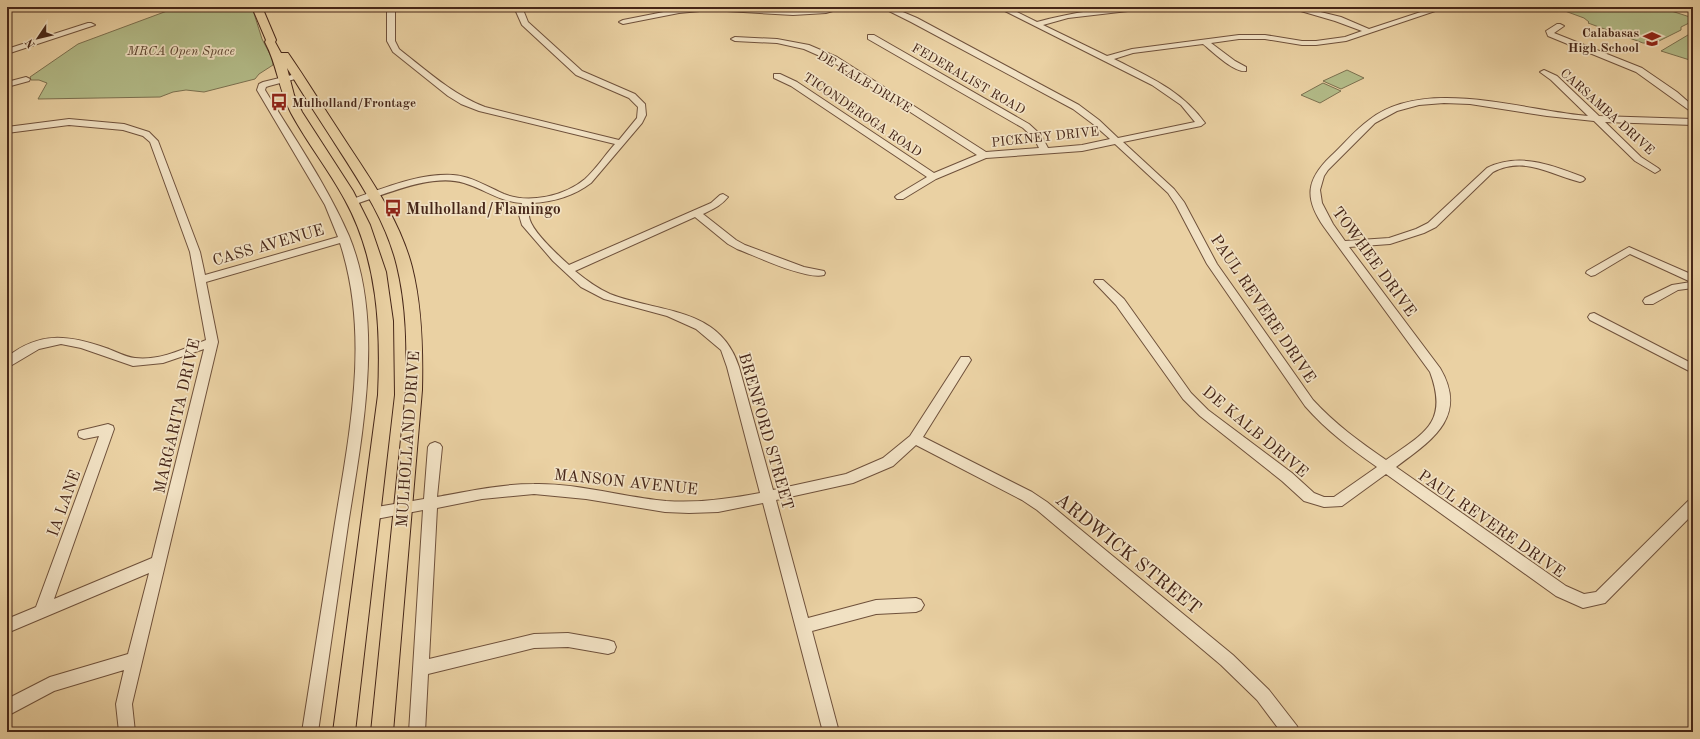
<svg xmlns="http://www.w3.org/2000/svg" width="1700" height="739" font-family="'Old Standard TT',serif">
	<style>
		.green { fill: #b3bc89; stroke: #7c7150 }
		.lines { fill: none; stroke-linecap: round; stroke-linejoin: round }
		.minor-casing { stroke: #6f513b; stroke-width: 2 }
		.major-casing { stroke: #462618; stroke-width: 2 }
		.minor { fill: #f1e1c3; fill-rule: evenodd }
		.major { fill: #ead1a3; fill-rule: evenodd }
		.labels { text-anchor: middle; stroke-width: 3.5; stroke-linejoin: round; paint-order: stroke }
		.far-poi-label { font-size: 13px; font-weight: bold; fill: #462618; stroke: #f1e1c3; text-anchor: end }
		.far-park-label { font-size: 13px; font-style: italic; fill: #5c442f; stroke: #f1e1c3 }
		.far-street-label { font-size: 13px; fill: #462618; stroke: #f1e1c3 }
		.poi-label { font-size: 16px; font-weight: bold; fill: #462618; stroke: #f1e1c3; text-anchor: start }
		.street-label { font-size: 16px; fill: #462618; stroke: #f1e1c3 }
		.near-street-label { font-size: 19px; fill: #462618; stroke: #f1e1c3 }
	</style>
	<rect width="100%" height="100%" fill="#ead1a3"/>
	<filter id="stains"><feTurbulence type="fractalNoise" baseFrequency=".005" numOctaves="4"/><feColorMatrix values="0 0 0 0 .2 0 0 0 0 .09 0 0 0 0 .02 0 0 0 .5 -.17"/></filter>
	<radialGradient id="worn" r=".72"><stop offset=".6" stop-color="#630" stop-opacity="0"/><stop offset="1" stop-color="#630" stop-opacity=".3"/></radialGradient>
	<g class="green">
		<path d="M196,7H252L262,39L273,60V65L259,74L255,79L204,92L186,90L173,92L160,97L38,99L47,83L39,80H31L30,77L78,44L167,11Z"/>
		<path d="M1554,7H1659L1693,18V21L1681,27V30L1655,43H1643L1588,23L1589,22L1584,18Z"/>
		<path d="M1693,32V61L1661,51Z"/>
		<path d="M1347,70L1364,78L1341,89L1323,81Z"/>
		<path d="M1323,83L1341,91L1320,103L1301,95Z"/>
	</g>
	<g class="lines">
		<g class="minor-casing">
			<g id="minor">
				<path d="M389,7H397L395,11V41L399,49C427,71 452,94 485,107L619,140L637,118L638,107L629,98L576,75L522,25L514,7H522L528,22L582,71L635,94L645,104L646,115L642,123L591,183C574,196 553,202 532,203C531,207 529,212 529,216C530,230 558,255 569,265L711,203L720,195L723,194L728,197C721,206 713,209 703,214L736,240L745,245L804,267L824,271L825,273L824,275C806,280 756,256 737,249L728,244L695,217L575,271C586,280 597,288 610,294C658,313 720,306 739,367L773,490L846,474L883,458L910,436L961,357H969L971,360L923,437L1032,492L1047,502L1233,655L1269,690L1297,726L1299,732H1281L1257,700L1221,665L1037,510L1022,500L916,445L893,466L853,483L776,500L808,618L876,600L916,598L921,600L924,605L921,610L916,612L876,614L812,631L839,732H823L763,503L718,512L689,513L665,512L586,499L534,494L482,499L437,508L429,659L534,634L568,633L608,640L614,642L616,647L614,652L608,654L568,647L534,648L428,674L425,732H409L423,510L371,520L366,518L364,514L366,510L371,508L424,499L428,447L430,444L435,442L440,444L442,447L437,497C469,491 502,484 534,484C578,483 622,497 666,501C699,503 728,499 760,493L727,367L721,350L696,329L667,316L604,299L581,287L553,261L522,225L519,215L522,203C500,202 484,189 464,183C433,173 386,194 356,204H350L348,202L350,200C382,189 418,173 453,175C471,176 488,187 504,194C529,204 565,196 585,179C596,169 605,155 615,144L479,111L461,104L448,96L393,52L387,41V11Z"/>
				<path d="M698,7H728L793,11L846,7L826,13L793,15L710,10L679,13L623,24L619,22L623,20L679,9Z"/>
				<path d="M881,7H891L917,18L1079,105L1099,120L1118,138L1195,122L1181,105L1152,85L997,7H1007L1037,22C1073,12 1111,7 1149,7L1145,9L1068,18L1043,25L1107,56L1132,49L1239,35H1265L1302,41H1316L1345,37L1362,31L1335,21L1287,7H1300L1341,17L1369,29L1436,7H1447L1346,41L1316,45H1302L1265,39H1239L1211,43L1235,61L1246,67V71C1234,73 1212,51 1203,44L1133,53L1114,59C1149,77 1181,90 1205,123L1201,126L1123,142L1174,189L1184,202L1217,264L1313,400C1336,425 1359,441 1386,460C1424,433 1449,423 1430,372L1324,227C1304,198 1306,180 1331,156C1344,144 1355,130 1369,120C1425,76 1524,111 1588,116L1551,80L1540,72L1544,70L1557,76L1599,116L1693,119V125L1605,122L1641,157L1658,168L1660,170L1655,173L1635,161L1594,121L1547,116L1470,104L1444,103L1419,105L1397,111L1375,123L1328,170L1324,176L1320,190L1322,203L1333,224L1345,241L1389,238L1416,229L1428,223L1487,168C1519,152 1552,165 1583,177L1585,179L1583,181L1580,182C1549,174 1525,156 1493,172L1436,227L1424,233L1390,244L1349,247L1440,368C1469,417 1431,441 1396,467L1566,586L1584,594L1596,592L1688,501L1693,499V514L1605,603L1583,608L1556,596L1386,474L1342,506L1324,507L1304,501L1282,481L1200,416L1183,399L1116,305L1094,282L1095,280H1103L1124,299L1191,393L1208,410L1292,473L1314,493L1324,497H1334L1377,467C1350,448 1327,431 1305,406L1207,264L1176,205L1168,193L1115,144L1082,151L986,158L936,179L903,199H897L895,197L897,195L927,177L791,86L774,78V74H780L797,82L934,173L977,155L831,61L804,49L777,43L735,41L731,39L735,37L777,39L809,45L837,57L986,152L1039,148L1034,138L1023,128L868,39V35H874L1029,124L1041,135L1048,148L1082,145L1110,139L1093,124L1073,109L911,22Z"/>
				<path d="M88,23H91L95,25L7,54V49Z"/>
				<path d="M1557,24H1560L1564,26L1554,33L1642,68L1677,92L1693,106V113L1636,72L1548,36L1546,31Z"/>
				<path d="M296,74H299V78L269,86L266,87L265,90C294,138 327,185 349,236C385,323 362,435 348,525C338,594 328,663 318,732H302C313,662 324,593 335,523C350,430 370,335 340,243L206,282L218,342L132,704L135,732H119L116,704L124,670L54,691L7,716V699L50,677L128,654L149,573L7,633V619L36,607L99,436L84,439L79,437L78,434L79,431L108,424L113,426L114,429L54,599L152,558L204,349L163,363L133,366L81,348L61,344L39,349L7,368V357C40,331 68,335 106,348C115,351 125,357 135,358C159,361 184,349 206,340L190,252L150,142L143,136L123,130L69,125L7,133V127L69,119L124,124L149,132L158,141L200,252L205,275L338,237L325,205L257,90L259,84L263,82Z"/>
				<path d="M26,77L30,79L29,81L7,87V82Z"/>
				<path d="M1629,247L1693,275V288L1678,290L1653,304H1645L1643,301L1645,298L1672,285L1691,282L1630,254L1595,275L1591,276L1586,273L1587,271Z"/>
				<path d="M1594,313L1693,364V373L1590,320L1588,317L1590,314Z"/>
			</g>
		</g>
		<g class="major-casing">
			<path id="major" d="M252,7H262L276,40L275,42L281,53H288C306,79 323,107 341,134C368,176 399,217 412,267C422,307 423,349 422,390L393,732H371L406,390C407,348 407,307 397,266C386,220 359,181 334,142C318,117 302,93 287,68L294,95L302,112L353,191L370,225L386,272L393,321L394,395L355,732H333L378,395C381,329 378,260 345,200C329,170 307,143 291,113C279,91 277,64 265,42L266,40Z"/>
		</g>
		<use href="#minor" class="minor"/>
		<use href="#major" class="major"/>
	</g>
	<defs>
		<g id="school-bare" transform="scale(1.38)"><path d="M0-5L7-2L0 1L-7-2ZM-4 1L0 2.5L4 1V4Q0 6-4 4Z" fill="#8f2418" stroke="#f1e1c3" stroke-width="2.5" paint-order="stroke"/></g>
		<g id="bus-bare" transform="scale(1.38)"><path d="M-5-6H5V4H4V6H2V4H-2V6H-4V4H-5ZM-3.5-4V0h7V-4ZM-3.5 1.2v1.5H-2V1.2ZM2 1.2v1.5H3.5V1.2Z" fill="#8f2418" stroke="#f1e1c3" stroke-width="2.5" paint-order="stroke"/></g>
	</defs>
	<g fill-rule="evenodd">
		<use href="#school-bare" x="1652" y="39"/>
		<use href="#bus-bare" x="279" y="102"/>
		<use href="#bus-bare" x="393" y="208"/>
	</g>
	<g class="labels">
		<g class="far-poi-label">
			<text x="1639" y="37">Calabasas<tspan x="1639" dy="15">High School</tspan></text>
			<text x="292" y="107" text-anchor="start">Mulholland/Frontage</text>
		</g>
		<g class="far-park-label">
			<text x="181" y="55">MRCA Open Space</text>
		</g>
		<g class="far-street-label">
			<text transform="translate(969 78) rotate(30)" y="5">FEDERALIST ROAD</text>
			<text transform="translate(865 81) rotate(31)" y="5">DE KALB DRIVE</text>
			<text transform="translate(1608 111) rotate(42)" y="5">CARSAMBA DRIVE</text>
			<text transform="translate(863 114) rotate(34)" y="5">TICONDEROGA ROAD</text>
			<text transform="translate(1045 136) rotate(-6)" y="5">PICKNEY DRIVE</text>
		</g>
		<g class="poi-label">
			<text x="406" y="214">Mulholland/Flamingo</text>
		</g>
		<g class="street-label">
			<text transform="translate(268 244) rotate(-16)" y="6">CASS AVENUE</text>
			<text transform="translate(1375 261) rotate(54)" y="6">TOWHEE DRIVE</text>
			<text transform="translate(1264 308) rotate(56)" y="6">PAUL REVERE DRIVE</text>
			<text transform="translate(176 416) rotate(-77)" y="6">MARGARITA DRIVE</text>
			<text transform="translate(767 431) rotate(74)" y="6">BRENFORD STREET</text>
			<text transform="translate(1256 431) rotate(40)" y="6">DE KALB DRIVE</text>
			<text transform="translate(407 439) rotate(-86)" y="6">MULHOLLAND DRIVE</text>
			<text transform="translate(626 481) rotate(6)" y="6">MANSON AVENUE</text>
			<text transform="translate(63 503) rotate(-70)" y="6">IA LANE</text>
			<text transform="translate(1492 523) rotate(35)" y="6">PAUL REVERE DRIVE</text>
		</g>
		<g class="near-street-label">
			<text transform="translate(1129 553) rotate(39)" y="7">ARDWICK STREET</text>
		</g>
	</g>
	<rect width="1700" height="739" fill="none" stroke="#ead1a3" stroke-width="24"/>
	<rect x="8" y="8" width="1684" height="723" fill="none" stroke="#462618" stroke-width="2"/>
	<rect x="12" y="12" width="1676" height="715" fill="none" stroke="#462618"/>
	<g transform="translate(38 38) rotate(235)" stroke="#f1e1c3" stroke-width="3" paint-order="stroke">
	<path d="M0-3L7 15L0 10L-7 15Z" fill="#462618"/>
	<text y="-6" font-size="11" font-weight="bold" text-anchor="middle" fill="#462618">N</text>
	</g>
	<rect width="100%" height="100%" filter="url(#stains)"/>
	<rect width="100%" height="100%" fill="url(#worn)"/>
</svg>
